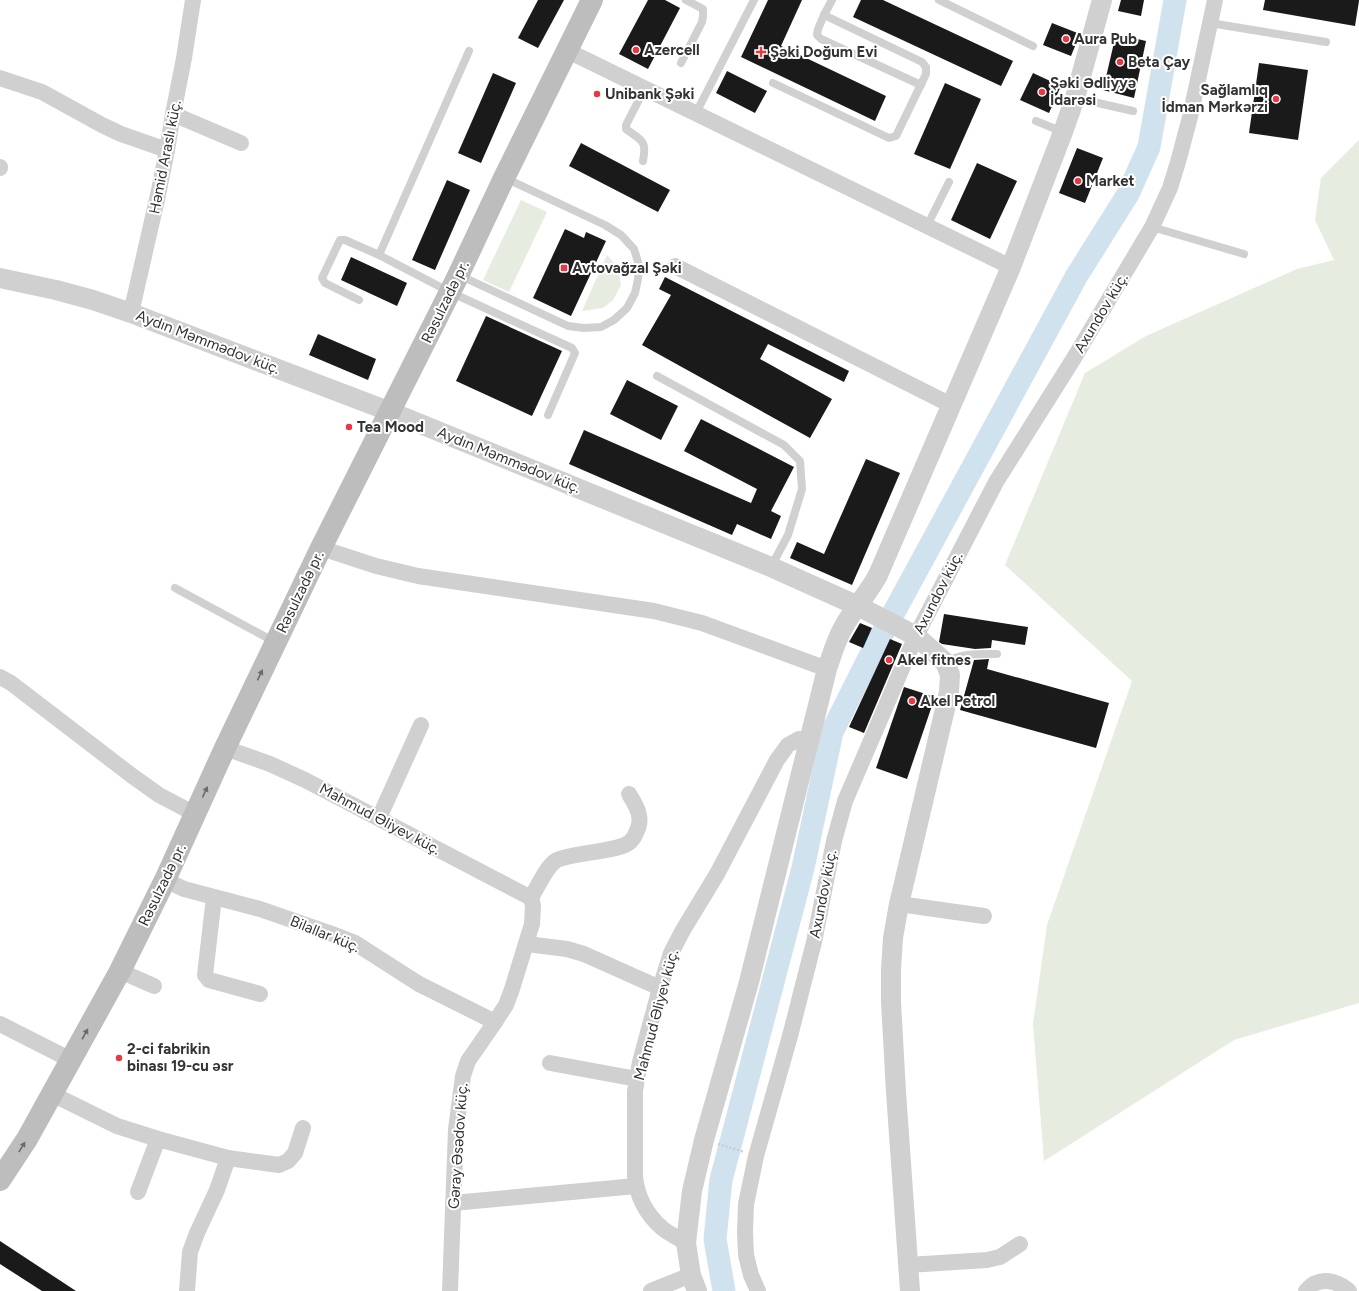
<svg xmlns="http://www.w3.org/2000/svg" width="1359" height="1291" font-family="Figtree,sans-serif">
	<style>
		.green { fill: #e6ecdf }
		.lines { fill: none; stroke-linecap: round; stroke-linejoin: round }
		.river { stroke: #cfe2ee; stroke-width: 23 }
		.building { fill: #1a1a1a }
		.path { stroke: #cdcdcd; stroke-width: 2.5; stroke-dasharray: 2 2; stroke-linecap: butt }
		.service { stroke: #d0d0d0; stroke-width: 8 }
		.minor { stroke: #d0d0d0; stroke-width: 16 }
		.tertiary { stroke: #d0d0d0; stroke-width: 20 }
		.secondary { stroke: #bdbdbd; stroke-width: 22 }
		.oneway { fill: #6a6a6a }
		.poi-dot { fill: #e63946; stroke: #fff; stroke-width: 1.5 }
		.labels { text-anchor: middle; stroke-width: 4; stroke-linejoin: round; paint-order: stroke }
		.poi-label { font-size: 15px; font-weight: bold; fill: #333; stroke: #fff; text-anchor: start }
		.street-label { font-size: 15px; fill: #333; stroke: #fff }
	</style>
	<rect width="100%" height="100%" fill="#fff"/>
	<g class="green">
		<path d="M1359,140V1003L1234,1040L1044,1161L1033,1024L1047,925L1132,681L1005,565L1085,373L1146,336L1297,269L1334,260L1315,220L1321,178Z"/>
		<path d="M521,200L547,212L509,292L483,280Z"/>
		<path d="M607,255L614,263L619,272L621,285L613,300L603,308L582,311Z"/>
	</g>
	<g class="lines">
		<path class="river" d="M724,1291L715,1239L721,1180L803,868L832,732L868,660L1076,277L1128,194L1149,147L1175,0"/>
	</g>
	<g class="building">
		<path d="M538,0H564L538,48L518,38Z"/>
		<path d="M648,0H665L680,8L648,69L619,54Z"/>
		<path d="M768,0H802L781,46L886,96L875,121L741,57Z"/>
		<path d="M861,0H883L1013,61L1001,86L853,17Z"/>
		<path d="M1121,0H1144L1141,16L1118,11Z"/>
		<path d="M1265,0H1359V1L1355,26L1263,10Z"/>
		<path d="M1052,23L1080,34L1071,56L1043,45Z"/>
		<path d="M1116,34L1146,41L1134,98L1103,90Z"/>
		<path d="M1259,63L1308,70L1298,140L1249,133Z"/>
		<path d="M727,71L767,91L755,113L716,93Z"/>
		<path d="M493,73L516,83L481,163L458,153Z"/>
		<path d="M1033,73L1061,86L1049,113L1020,100Z"/>
		<path d="M945,83L981,99L950,169L914,154Z"/>
		<path d="M581,143L670,190L658,212L569,166Z"/>
		<path d="M1077,148L1103,158L1085,203L1059,193Z"/>
		<path d="M977,163L1017,181L990,239L951,220Z"/>
		<path d="M447,180L470,190L435,270L412,260Z"/>
		<path d="M565,229L584,238L586,232L606,241L571,316L533,298Z"/>
		<path d="M351,257L407,283L397,306L341,280Z"/>
		<path d="M665,277L849,371L844,382L768,344L760,359L832,399L810,438L642,345L671,295L659,289Z"/>
		<path d="M486,316L562,351L532,416L456,381Z"/>
		<path d="M318,334L376,359L368,380L309,355Z"/>
		<path d="M627,380L678,406L661,440L610,414Z"/>
		<path d="M701,419L794,467L771,511L781,516L771,539L737,524L732,535L569,464L584,430L751,503L757,489L684,451Z"/>
		<path d="M866,459L900,473L852,585L790,558L797,542L824,554Z"/>
		<path d="M944,614L1028,627L1025,645L992,640L991,648L975,649L942,644L939,642Z"/>
		<path d="M860,623L872,628L863,648L849,642Z"/>
		<path d="M890,639L902,644L864,733L849,727Z"/>
		<path d="M989,659L987,669L1109,703L1096,748L960,710L974,660Z"/>
		<path d="M904,687L935,697L907,779L876,768Z"/>
		<path d="M0,1241L76,1291H42L0,1264Z"/>
	</g>
	<g class="lines">
		<path class="path" d="M718,1144L744,1152"/>
		<g class="service">
			<path d="M939,0L1033,46"/>
			<path d="M824,15L818,29L817,35L821,39L921,85"/>
			<path d="M1210,23L1326,42"/>
			<path d="M469,51L379,255L450,292L572,348L575,353L548,415"/>
			<path d="M681,63L702,22L703,16V9L686,0"/>
			<path d="M773,83L889,138L896,136L926,74V67L922,62L824,15L832,0"/>
			<path d="M1076,98L1133,111"/>
			<path d="M696,113L754,0"/>
			<path d="M1036,121L1063,132"/>
			<path d="M643,161C647,140 642,141 626,129V125L645,88"/>
			<path d="M927,226L949,182"/>
			<path d="M1152,227L1244,254"/>
			<path d="M459,275L568,326L584,328L601,327L614,320L627,308L635,293L638,279L639,265L634,249L621,235L605,225L505,178"/>
			<path d="M359,300L325,283L322,278L340,240H345L379,255"/>
			<path d="M657,376L784,445L800,461L802,489L788,535L771,567"/>
			<path d="M175,588L275,642"/>
			<path d="M945,662C963,653 977,654 997,654"/>
		</g>
		<g class="minor">
			<path d="M568,51L1011,267"/>
			<path d="M0,78L42,92L102,125L121,134L167,150"/>
			<path d="M173,114L241,143"/>
			<path d="M0,168V167"/>
			<path d="M675,266L951,405"/>
			<path d="M131,313L158,195L167,150L173,114L184,58L193,0"/>
			<path d="M321,548L376,566L418,576L654,611L702,623L827,669"/>
			<path d="M0,677L11,683L131,775L159,795L195,814"/>
			<path d="M225,748L270,764L305,780L531,898"/>
			<path d="M379,818L421,725"/>
			<path d="M165,880L184,889L260,909L332,934L355,943L419,984L495,1022"/>
			<path d="M214,897L205,975L209,980L260,994"/>
			<path d="M531,898C537,888 547,865 557,860C575,852 621,852 631,841C633,839 635,836 636,833C644,818 637,807 629,794"/>
			<path d="M899,904L984,916"/>
			<path d="M527,944L567,949L584,954L660,988"/>
			<path d="M120,971L154,986"/>
			<path d="M0,1024L71,1060"/>
			<path d="M550,1063L637,1079"/>
			<path d="M52,1094L117,1126L158,1139L228,1158L217,1190L197,1233L190,1252L187,1291"/>
			<path d="M228,1158L279,1165L288,1161L295,1153L303,1128"/>
			<path d="M138,1192L158,1139"/>
			<path d="M453,1203L636,1186"/>
			<path d="M686,1243C679,1238 669,1234 662,1228C646,1214 637,1196 635,1176V1091L637,1079L640,1062L660,988L671,953L683,930L717,874L777,760L788,745L799,739L809,740"/>
			<path d="M908,1265L987,1260L1000,1257L1020,1244"/>
			<path d="M450,1291L456,1129L463,1076L468,1061L495,1022L506,1005L512,989L532,924L533,906L531,898"/>
			<path d="M651,1291L691,1275"/>
			<path d="M758,1291L751,1275L746,1255L745,1232L746,1204L756,1156L790,1036L814,942L834,841L845,801L916,636L996,482L1074,358L1152,227L1170,188L1178,162L1190,117L1215,0"/>
			<path d="M1306,1291C1309,1288 1312,1284 1316,1283C1327,1278 1340,1283 1349,1291"/>
		</g>
		<g class="tertiary">
			<path d="M0,278L56,290L93,300L131,313L391,412L771,567L858,606L916,636L945,662L950,675L949,692L899,904L893,938L891,969V1002L896,1092L910,1291"/>
			<path d="M697,1291L691,1275L686,1243L692,1191L704,1140L749,982L827,669C832,655 836,640 843,628C853,609 868,594 878,575L1011,267L1063,132L1075,98L1102,0"/>
		</g>
		<path class="secondary" d="M0,1180L27,1139L120,971L165,880L225,748L321,548L456,280L504,178L592,0"/>
	</g>
	<defs><path id="oneway-solid" d="M-6-.8H1V-3.2L6.5 0L1 3.2V.8H-6Z"/></defs>
	<g class="oneway">
		<use href="#oneway-solid" transform="translate(260 675) rotate(-65)"/>
		<use href="#oneway-solid" transform="translate(205 792) rotate(-65)"/>
		<use href="#oneway-solid" transform="translate(85 1034) rotate(-61)"/>
		<use href="#oneway-solid" transform="translate(22 1147) rotate(-58)"/>
	</g>
	<g class="poi-dot">
		<circle cx="1066" cy="39" r="4"/>
		<circle cx="636" cy="50" r="4"/>
		<path d="M759 46h4v4h4v4h-4v4h-4v-4h-4v-4h4z"/>
		<circle cx="1120" cy="62" r="4"/>
		<circle cx="1042" cy="92" r="4"/>
		<circle cx="597" cy="94" r="4"/>
		<circle cx="1276" cy="99" r="4"/>
		<circle cx="1078" cy="181" r="4"/>
		<rect x="560" y="264" width="8" height="8" rx="2"/>
		<circle cx="349" cy="427" r="4"/>
		<circle cx="889" cy="660" r="4"/>
		<circle cx="912" cy="701" r="4"/>
		<circle cx="119" cy="1058" r="4"/>
	</g>
	<g class="labels">
		<g class="poi-label">
			<text x="1074" y="44">Aura Pub</text>
			<text x="644" y="55">Azercell</text>
			<text x="770" y="57">Şəki Doğum Evi</text>
			<text x="1128" y="67">Beta Çay</text>
			<text x="1050" y="88">Şəki Ədliyyə<tspan x="1050" dy="17">İdarəsi</tspan></text>
			<text x="1268" y="95" text-anchor="end">Sağlamlıq<tspan x="1268" dy="17">İdman Mərkərzi</tspan></text>
			<text x="605" y="99">Unibank Şəki</text>
			<text x="1086" y="186">Market</text>
			<text x="572" y="273">Avtovağzal Şəki</text>
			<text x="357" y="432">Tea Mood</text>
			<text x="897" y="665">Akel fitnes</text>
			<text x="920" y="706">Akel Petrol</text>
			<text x="127" y="1054">2-ci fabrikin<tspan x="127" dy="17">binası 19-cu əsr</tspan></text>
		</g>
		<g class="street-label">
			<text transform="translate(165 157) rotate(-79)" y="5">Həmid Araslı küç.</text>
			<text transform="translate(445 302) rotate(-64)" y="5">Rəsulzadə pr.</text>
			<text transform="translate(1101 313) rotate(-59)" y="5">Axundov küç.</text>
			<text transform="translate(208 342) rotate(21)" y="5">Aydın Məmmədov küç.</text>
			<text transform="translate(509 460) rotate(22)" y="5">Aydın Məmmədov küç.</text>
			<text transform="translate(300 592) rotate(-64)" y="5">Rəsulzadə pr.</text>
			<text transform="translate(938 593) rotate(-63)" y="5">Axundov küç.</text>
			<text transform="translate(380 819) rotate(28)" y="5">Mahmud Əliyev küç.</text>
			<text transform="translate(162 885) rotate(-64)" y="5">Rəsulzadə pr.</text>
			<text transform="translate(823 894) rotate(-79)" y="5">Axundov küç.</text>
			<text transform="translate(325 934) rotate(22)" y="5">Bilallar küç.</text>
			<text transform="translate(656 1015) rotate(-75)" y="5">Mahmud Əliyev küç.</text>
			<text transform="translate(458 1146) rotate(-86)" y="5">Gəray Əsədov küç.</text>
		</g>
	</g>
</svg>
